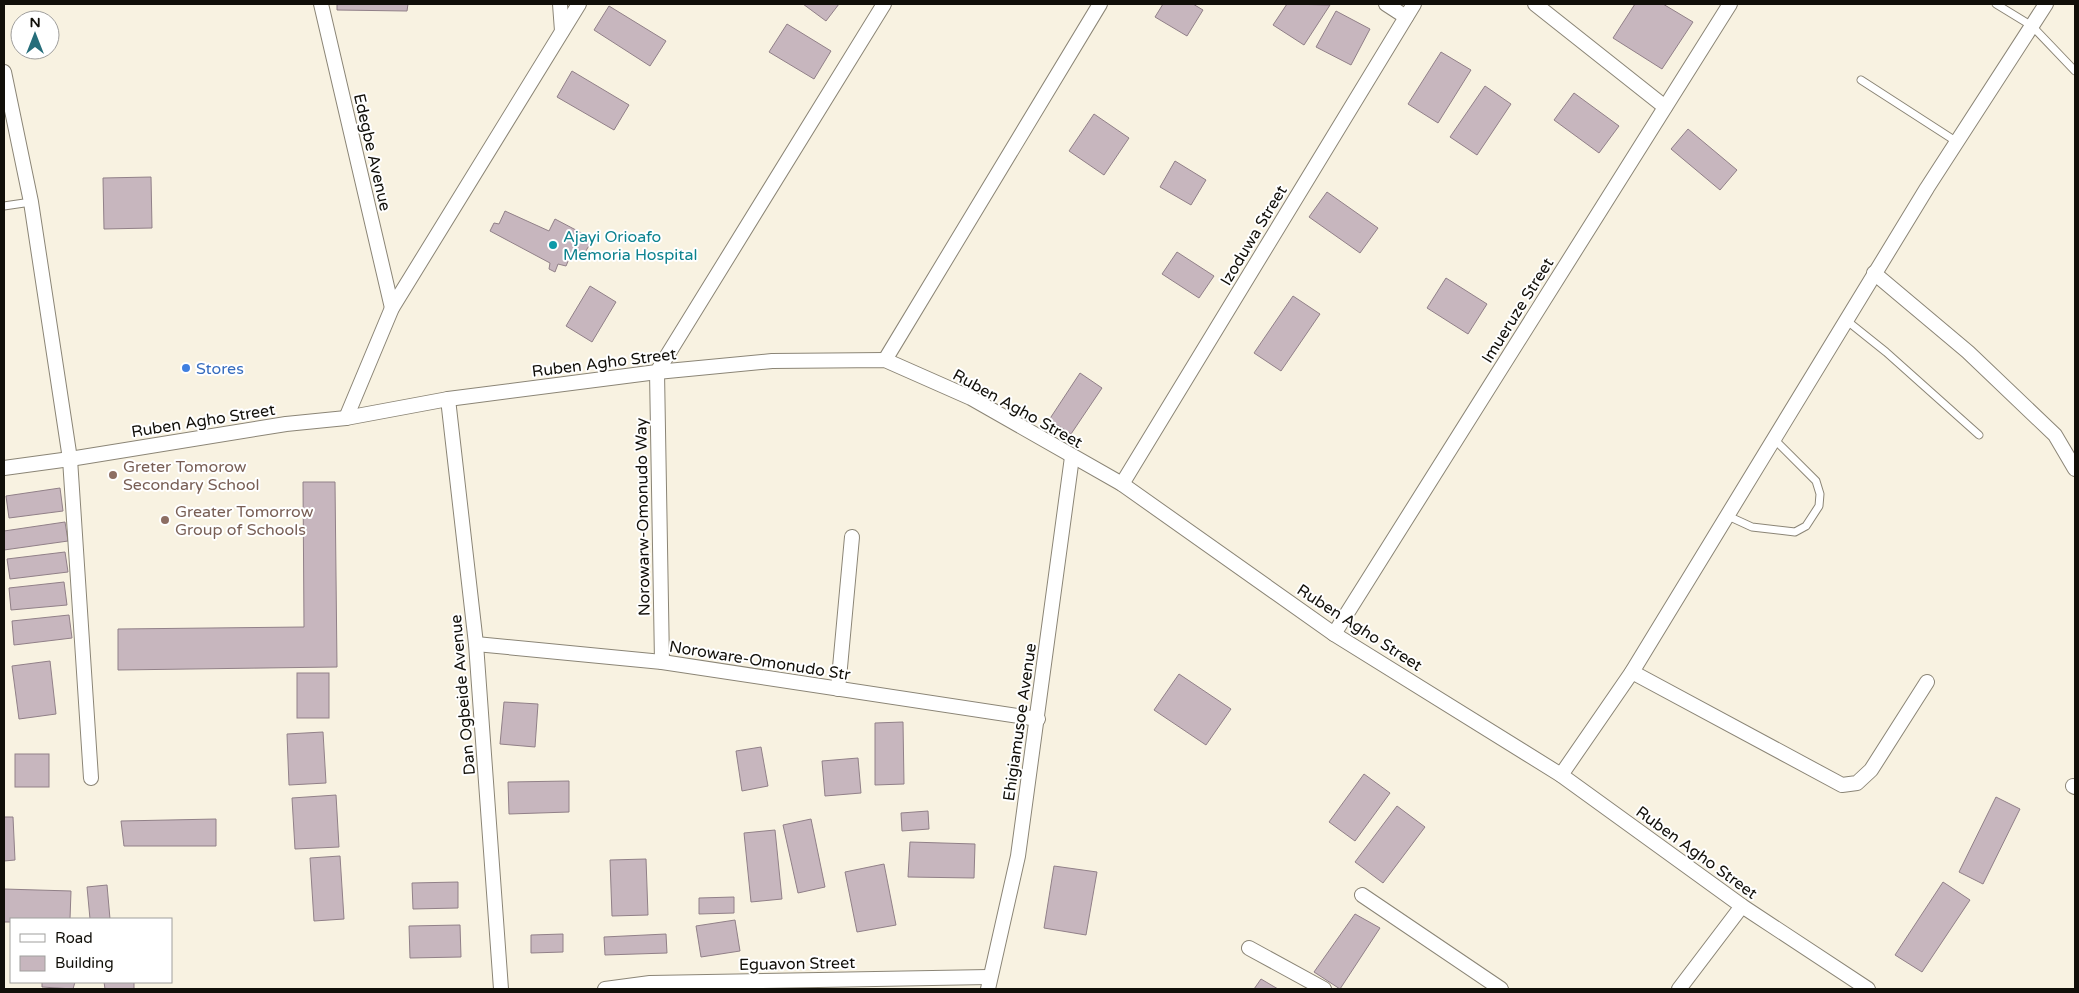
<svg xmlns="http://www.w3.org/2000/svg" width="2079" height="993" font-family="'Varela Round',sans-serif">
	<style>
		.building { fill: #c7b6be; stroke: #918088 }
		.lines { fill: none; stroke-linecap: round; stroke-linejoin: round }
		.lane-casing { stroke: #8b8576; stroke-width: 9 }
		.street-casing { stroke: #8b8576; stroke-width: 16 }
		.lane { stroke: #fff; stroke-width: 7 }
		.street { stroke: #fff; stroke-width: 14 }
		.culture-dot { fill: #0f9aa8; stroke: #fff; stroke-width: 2 }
		.shop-dot { fill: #3f7fe0; stroke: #fff; stroke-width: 2 }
		.education-dot { fill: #8d6e63; stroke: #fff; stroke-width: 2 }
		.labels { text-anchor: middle; stroke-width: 4; stroke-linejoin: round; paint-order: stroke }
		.street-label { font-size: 16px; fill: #110f09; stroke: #fff }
		.culture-label { font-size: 16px; fill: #0d838f; stroke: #fff; text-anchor: start }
		.shop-label { font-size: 16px; fill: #366cbe; stroke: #fff; text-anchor: start }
		.education-label { font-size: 16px; fill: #785e54; stroke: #fff; text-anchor: start }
	</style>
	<rect width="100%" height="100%" fill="#f8f2e1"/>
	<g class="building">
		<path d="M337,4H408L407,11L337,10Z"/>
		<path d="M803,4H839L826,21Z"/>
		<path d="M1163,4H1193L1203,10L1187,36L1155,17Z"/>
		<path d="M1287,4L1330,5L1304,45L1273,25Z"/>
		<path d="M1635,4H1663L1693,22L1662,69L1613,38Z"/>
		<path d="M609,6L666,41L650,66L594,30Z"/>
		<path d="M1336,11L1370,29L1351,65L1316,47Z"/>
		<path d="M787,24L831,51L814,79L769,52Z"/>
		<path d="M1441,52L1471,70L1438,123L1408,104Z"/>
		<path d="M572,71L629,105L614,130L557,97Z"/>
		<path d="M1485,86L1511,104L1477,155L1450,137Z"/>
		<path d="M1574,93L1619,126L1599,153L1554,120Z"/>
		<path d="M1094,114L1129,138L1104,175L1069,151Z"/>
		<path d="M1688,129L1737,170L1720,190L1671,149Z"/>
		<path d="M1175,161L1206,180L1191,205L1160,187Z"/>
		<path d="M151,177L152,228L104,229L103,178Z"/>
		<path d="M1327,192L1378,228L1360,253L1309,217Z"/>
		<path d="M505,211L549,231L555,219L593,239L584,254L573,250L566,266L558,264L555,272L549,269L550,263L490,231L494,223L499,224Z"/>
		<path d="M1177,252L1214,276L1199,298L1162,274Z"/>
		<path d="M1446,278L1487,304L1468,334L1427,308Z"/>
		<path d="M590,286L616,302L592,342L566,326Z"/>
		<path d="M1293,296L1320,314L1281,371L1254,353Z"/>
		<path d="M1080,373L1102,388L1071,434L1049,420Z"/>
		<path d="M303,482H335L337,667L118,670V629L304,627Z"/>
		<path d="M60,488L63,511L9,518L6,496Z"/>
		<path d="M65,522L68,541L4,550V531Z"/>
		<path d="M65,552L68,572L10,579L7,559Z"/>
		<path d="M64,582L67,605L11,610L9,588Z"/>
		<path d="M69,615L72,638L14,645L12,621Z"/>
		<path d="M50,661L56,714L19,719L12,666Z"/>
		<rect x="297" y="673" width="32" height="45"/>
		<path d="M1179,674L1231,709L1206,745L1154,710Z"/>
		<path d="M504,702L538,704L535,747L500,744Z"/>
		<path d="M903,722L904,784L875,785V723Z"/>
		<path d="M323,732L326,783L289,785L287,734Z"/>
		<path d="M761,747L768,786L742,791L736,751Z"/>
		<rect x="15" y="754" width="34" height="33"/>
		<path d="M858,758L861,793L825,796L822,761Z"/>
		<path d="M1364,774L1390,793L1355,841L1329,822Z"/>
		<path d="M569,781V812L509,814L508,782Z"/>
		<path d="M336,795L339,847L295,849L292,798Z"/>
		<path d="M1996,797L2020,809L1983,884L1959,872Z"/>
		<path d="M1397,806L1425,827L1383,883L1355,862Z"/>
		<path d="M928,811L929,829L902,831L901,813Z"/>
		<path d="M4,817H13L15,860L4,861Z"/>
		<path d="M216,819V846H124L121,821Z"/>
		<path d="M811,819L825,887L798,893L783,825Z"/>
		<path d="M775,830L782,899L751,902L744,833Z"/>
		<path d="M910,842L975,844L974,878L908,877Z"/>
		<path d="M340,856L344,919L314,921L310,858Z"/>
		<path d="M646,859L648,915L612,916L610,860Z"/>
		<path d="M884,864L896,925L857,932L845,872Z"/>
		<path d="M1054,866L1097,872L1086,935L1044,928Z"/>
		<path d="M458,882V908L413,909L412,883Z"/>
		<path d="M1943,882L1970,900L1922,972L1895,955Z"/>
		<path d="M107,885L110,919H90L87,887Z"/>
		<path d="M4,889L71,891L70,919H11V922H4Z"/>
		<path d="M734,897V913L699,914V898Z"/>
		<path d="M1355,914L1380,928L1340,989L1314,972Z"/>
		<path d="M735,920L740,951L701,957L696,926Z"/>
		<path d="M460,925L461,957L410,958L409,926Z"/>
		<path d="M563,934V952L531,953V935Z"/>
		<path d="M666,934L667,953L605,955L604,937Z"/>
		<path d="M1261,979L1278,989H1254Z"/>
		<path d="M42,982H75L73,989L42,987Z"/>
		<path d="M104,982H134V989H105Z"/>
	</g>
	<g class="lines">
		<g class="lane-casing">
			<g id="lane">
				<path d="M1996,4L2032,26L2075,71"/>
				<path d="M1861,80L1957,142"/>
				<path d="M4,206L31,202"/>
				<path d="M1846,320L1886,352L1979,435"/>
				<path d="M1728,516L1752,527L1795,532L1806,526L1819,506L1820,494L1816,481L1774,439"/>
			</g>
		</g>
		<g class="street-casing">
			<g id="street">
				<path d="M321,4L392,308"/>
				<path d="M560,4L562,31"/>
				<path d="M1386,4L1406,17"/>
				<path d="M1535,4L1665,107"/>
				<path d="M4,72L31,202L70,459L91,778"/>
				<path d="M1874,273L1968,352L2055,435L2075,469"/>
				<path d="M885,360L1100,4"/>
				<path d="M448,399L476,644L501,989"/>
				<path d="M346,418L392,308L579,4"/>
				<path d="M4,468L70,459L286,424L346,418L448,399L657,372L772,361L885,360L971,398L1122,484L1334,634L1561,775L1742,906L1868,989"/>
				<path d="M1122,484L1414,4"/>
				<path d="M1334,634L1730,4"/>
				<path d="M476,644L662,662L1038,719"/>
				<path d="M662,662L657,372L884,4"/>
				<path d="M1632,672L1842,785L1857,783L1871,770L1927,682"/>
				<path d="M838,689L852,537"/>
				<path d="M1561,775L1632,672L1927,188L2046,4"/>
				<path d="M2073,786L2075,787"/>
				<path d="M1362,895L1501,989"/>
				<path d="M1249,948L1324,989"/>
				<path d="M605,989L650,983L989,977"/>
				<path d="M988,989L1018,856L1072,457"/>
				<path d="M1679,989L1742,906"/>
			</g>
		</g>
		<use href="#lane" class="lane"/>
		<use href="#street" class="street"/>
	</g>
	<circle class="culture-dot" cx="553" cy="245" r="5"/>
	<circle class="shop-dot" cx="186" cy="368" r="5"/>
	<g class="education-dot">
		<circle cx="113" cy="475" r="5"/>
		<circle cx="165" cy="520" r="5"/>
	</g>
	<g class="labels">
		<g class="street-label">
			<text transform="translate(373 152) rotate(77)" y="6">Edegbe Avenue</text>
			<text transform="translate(1253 235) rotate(-59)" y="6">Izoduwa Street</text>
			<text transform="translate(1517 310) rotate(-58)" y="6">Imueruze Street</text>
			<text transform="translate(604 362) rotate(-7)" y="6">Ruben Agho Street</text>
			<text transform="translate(1018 408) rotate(29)" y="6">Ruben Agho Street</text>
			<text transform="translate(203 420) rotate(-9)" y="6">Ruben Agho Street</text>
			<text transform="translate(642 517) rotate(-91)" y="6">Norowarw-Omonudo Way</text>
			<text transform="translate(1360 627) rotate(33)" y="6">Ruben Agho Street</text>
			<text transform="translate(760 660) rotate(9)" y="6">Noroware-Omonudo Str</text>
			<text transform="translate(462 695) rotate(-95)" y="6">Dan Ogbeide Avenue</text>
			<text transform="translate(1019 722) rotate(-82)" y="6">Ehigiamusoe Avenue</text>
			<text transform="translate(1697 852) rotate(36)" y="6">Ruben Agho Street</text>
			<text transform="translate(797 963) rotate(-1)" y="6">Eguavon Street</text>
		</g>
		<g class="culture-label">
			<text x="563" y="242">Ajayi Orioafo<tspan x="563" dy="18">Memoria Hospital</tspan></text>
		</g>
		<g class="shop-label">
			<text x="196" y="374">Stores</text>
		</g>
		<g class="education-label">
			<text x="123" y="472">Greter Tomorow<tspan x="123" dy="18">Secondary School</tspan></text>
			<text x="175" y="517">Greater Tomorrow<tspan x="175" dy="18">Group of Schools</tspan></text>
		</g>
	</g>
	<rect width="2079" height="993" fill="none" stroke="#110f09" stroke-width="10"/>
	<rect x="10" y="918" width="162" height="65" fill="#ffffff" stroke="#a09f9d"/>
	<rect x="20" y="934" width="25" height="8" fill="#ffffff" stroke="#a09f9d"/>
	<text x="55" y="943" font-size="15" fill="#110f09">Road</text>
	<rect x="20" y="956" width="25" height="15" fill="#c7b6be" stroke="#a09f9d"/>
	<text x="55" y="968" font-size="15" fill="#110f09">Building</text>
	<g transform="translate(35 35)"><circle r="24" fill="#ffffff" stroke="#a09f9d"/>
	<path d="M0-4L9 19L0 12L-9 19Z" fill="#256d7a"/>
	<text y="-8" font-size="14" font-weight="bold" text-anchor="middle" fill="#110f09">N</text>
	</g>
</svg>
